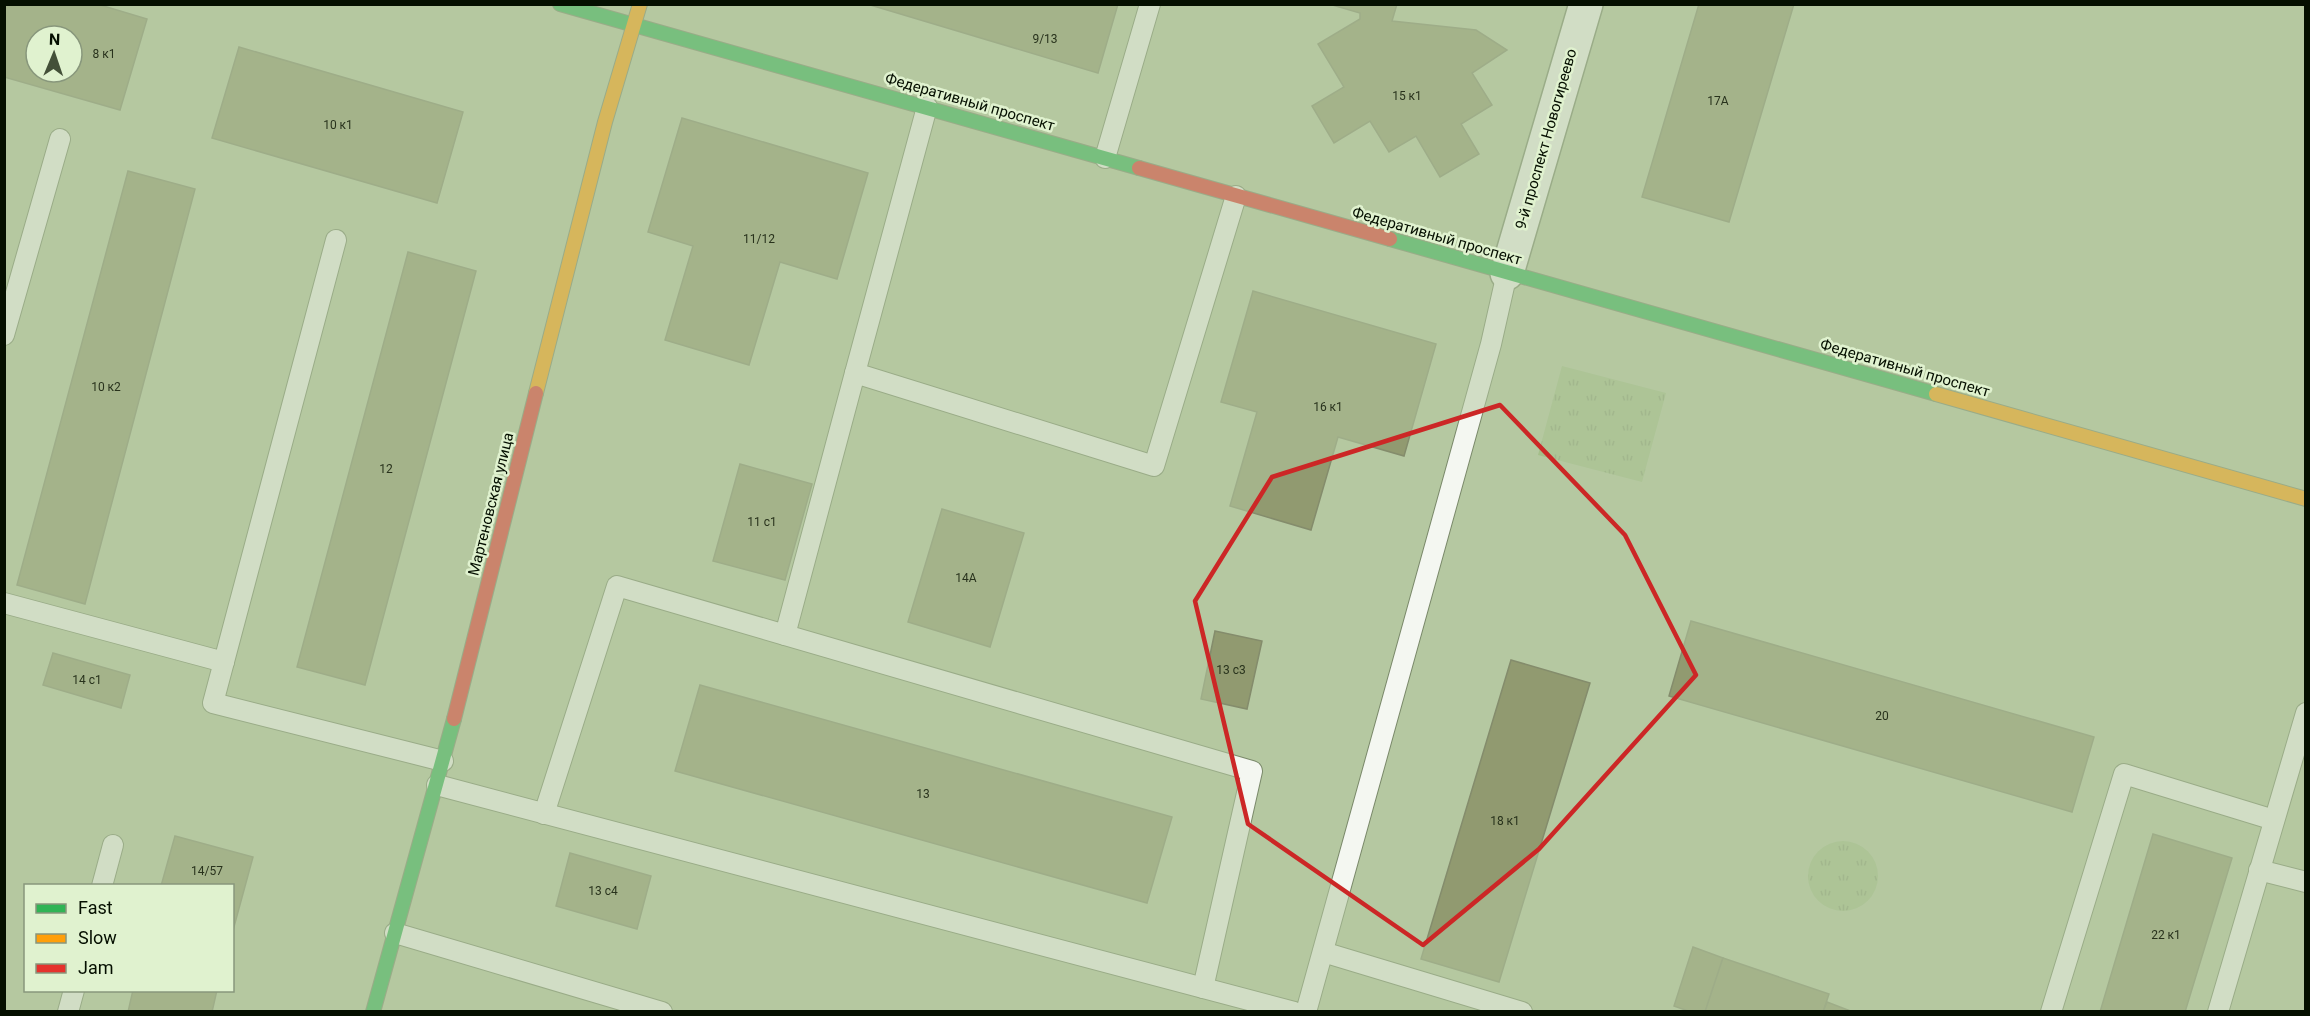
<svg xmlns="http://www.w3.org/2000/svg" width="2310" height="1016" font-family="Roboto,sans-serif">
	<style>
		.park { fill: url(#park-tufts) }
		.building { fill: #919a70; stroke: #848c6c; stroke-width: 1.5; fill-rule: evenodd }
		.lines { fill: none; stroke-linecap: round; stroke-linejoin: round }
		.lane-casing { stroke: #7a896a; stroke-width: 22 }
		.street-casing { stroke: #7a896a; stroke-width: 36 }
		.fast-casing { stroke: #7a896a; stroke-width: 16 }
		.slow-casing { stroke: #7a896a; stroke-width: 16 }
		.jam-casing { stroke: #7a896a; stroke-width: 16 }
		.lane { stroke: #f4f7f1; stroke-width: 20 }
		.street { stroke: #f4f7f1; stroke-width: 33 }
		.fast { stroke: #30b455; stroke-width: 14 }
		.slow { stroke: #ff9f0a; stroke-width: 14 }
		.jam { stroke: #e5322d; stroke-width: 14 }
		.marked { fill: none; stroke: #cc2726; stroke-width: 4.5; stroke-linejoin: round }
		.labels { text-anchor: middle; stroke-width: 5; stroke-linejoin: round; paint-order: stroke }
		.number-label { font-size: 12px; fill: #28321c }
		.street-label { font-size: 15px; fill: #050f00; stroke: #e0f2cf }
	</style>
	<defs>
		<pattern id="park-tufts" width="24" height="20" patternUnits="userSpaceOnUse" patternTransform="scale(1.5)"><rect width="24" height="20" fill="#a4be8a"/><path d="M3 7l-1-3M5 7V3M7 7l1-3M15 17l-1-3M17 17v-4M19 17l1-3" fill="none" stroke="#8ca275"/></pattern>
	</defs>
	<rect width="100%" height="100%" fill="#b5c8a1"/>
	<g class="park">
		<path d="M1562,366L1666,393L1642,482L1538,455Z"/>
		<circle cx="1843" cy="876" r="35"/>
	</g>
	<g class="building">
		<path d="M4,4H97L147,19L120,110L4,77ZM36,36H72V72H36Z"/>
		<path d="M867,4H1118L1098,73Z"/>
		<path d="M1329,4H1397L1392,21L1476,30L1507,50L1472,73L1492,105L1461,124L1479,154L1440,177L1416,136L1389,152L1370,121L1334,143L1312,106L1344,87L1318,44L1360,19V13Z"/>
		<path d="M1699,4H1794L1729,222L1642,197Z"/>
		<path d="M239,47L463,112L437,203L212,138Z"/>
		<path d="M682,118L868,173L837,279L780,262L749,365L665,340L693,246L648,232Z"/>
		<path d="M128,171L195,189L85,604L17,585Z"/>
		<path d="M408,252L476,271L365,685L297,667Z"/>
		<path d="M1253,291L1436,344L1404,456L1338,437L1311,530L1230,506L1257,412L1221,402Z"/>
		<path d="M740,464L812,484L785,580L713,561Z"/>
		<path d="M942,509L1024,533L990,647L908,622Z"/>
		<path d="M1691,621L2094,737L2072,812L1669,696Z"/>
		<path d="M1215,631L1262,641L1247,709L1201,699Z"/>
		<path d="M53,653L130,675L121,708L43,685Z"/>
		<path d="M1511,660L1590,683L1499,982L1421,959Z"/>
		<path d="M700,685L1172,817L1147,903L675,771Z"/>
		<path d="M2153,834L2232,858L2185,1012H2100Z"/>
		<path d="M175,836L253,857L232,934V886H161Z"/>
		<path d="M570,853L651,876L637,929L556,906Z"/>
		<path d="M1693,947L1723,958L1705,1012H1691L1674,1006Z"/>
		<path d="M1723,958L1829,994L1823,1012H1705Z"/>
		<path d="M133,990H217L212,1012H128Z"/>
		<path d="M1827,1002L1853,1012H1823Z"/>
	</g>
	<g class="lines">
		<g class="lane-casing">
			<g id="lane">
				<path d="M927,107L855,373L1154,466L1236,196"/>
				<path d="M1105,158L1150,4"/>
				<path d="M336,240L213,703L443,761"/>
				<path d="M4,335L60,139"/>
				<path d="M4,603L224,662"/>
				<path d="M785,635L855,373"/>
				<path d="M437,785L1294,1012"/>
				<path d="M544,814L617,586L1252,771L1203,988"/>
				<path d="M2259,870L2306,882"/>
				<path d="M102,886L113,845"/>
				<path d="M395,933L662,1012"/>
				<path d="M1323,952L1522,1012"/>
				<path d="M68,1012L74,990"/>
				<path d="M1306,1012L1491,344L1507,273"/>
				<path d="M2051,1012L2124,774L2274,820"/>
				<path d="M2218,1012L2306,713"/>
			</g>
		</g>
		<g class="street-casing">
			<path id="street" d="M1507,273L1586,4"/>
		</g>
		<g class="fast-casing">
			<g id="fast">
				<path d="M560,4L1139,168"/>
				<path d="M1390,239L1936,394"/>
				<path d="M373,1012L454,719"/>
			</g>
		</g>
		<g class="slow-casing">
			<g id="slow">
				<path d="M536,393L605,122L640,4"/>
				<path d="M1936,394L2306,499"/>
			</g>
		</g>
		<g class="jam-casing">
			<g id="jam">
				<path d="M1139,168L1390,239"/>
				<path d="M454,719L536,393"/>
			</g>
		</g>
		<use href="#lane" class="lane"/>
		<use href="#street" class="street"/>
		<use href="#fast" class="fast"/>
		<use href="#slow" class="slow"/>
		<use href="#jam" class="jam"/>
	</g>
	<path d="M0 0H2310V1016H0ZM1500,405L1625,535L1696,675L1539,849L1423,945L1248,824L1195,601L1272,477Z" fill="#b5c8a1" fill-opacity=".55" fill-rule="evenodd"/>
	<path class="marked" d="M1500,405L1625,535L1696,675L1539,849L1423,945L1248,824L1195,601L1272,477Z"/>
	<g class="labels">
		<g class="number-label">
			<text x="1045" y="43">9/13</text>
			<text x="104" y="58">8 к1</text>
			<text x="1407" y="100">15 к1</text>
			<text x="1718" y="105">17А</text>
			<text x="338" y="129">10 к1</text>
			<text x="759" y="243">11/12</text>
			<text x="106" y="391">10 к2</text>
			<text x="1328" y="411">16 к1</text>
			<text x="386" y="473">12</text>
			<text x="762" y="526">11 с1</text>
			<text x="966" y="582">14А</text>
			<text x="1231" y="674">13 c3</text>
			<text x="87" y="684">14 c1</text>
			<text x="1882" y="720">20</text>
			<text x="923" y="798">13</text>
			<text x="1505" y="825">18 к1</text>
			<text x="207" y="875">14/57</text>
			<text x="603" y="895">13 c4</text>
			<text x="2166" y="939">22 к1</text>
		</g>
		<g class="street-label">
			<text transform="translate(970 102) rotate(16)" y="5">Федеративный проспект</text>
			<text transform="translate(1546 139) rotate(-74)" y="5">9-й проспект Новогиреево</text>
			<text transform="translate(1437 236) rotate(16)" y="5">Федеративный проспект</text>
			<text transform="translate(1905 368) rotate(16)" y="5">Федеративный проспект</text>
			<text transform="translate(491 504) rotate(-76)" y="5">Мартеновская улица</text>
		</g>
	</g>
	<rect width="2310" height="1016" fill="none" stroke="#050f00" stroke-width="12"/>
	<rect x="24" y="884" width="210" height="108" fill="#e0f2cf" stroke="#88977c" stroke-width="1.5"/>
	<rect x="36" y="904" width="30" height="9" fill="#30b455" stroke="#88977c" stroke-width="1.5"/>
	<text x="78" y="914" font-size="18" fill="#050f00">Fast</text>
	<rect x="36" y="934" width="30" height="9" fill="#ff9f0a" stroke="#88977c" stroke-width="1.5"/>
	<text x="78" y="944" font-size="18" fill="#050f00">Slow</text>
	<rect x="36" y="964" width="30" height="9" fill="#e5322d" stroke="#88977c" stroke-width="1.5"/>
	<text x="78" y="974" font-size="18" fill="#050f00">Jam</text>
	<g transform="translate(54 54) rotate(2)"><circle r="28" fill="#e0f2cf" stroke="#88977c" stroke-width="1.5"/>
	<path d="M0-4.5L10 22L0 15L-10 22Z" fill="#435038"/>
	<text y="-9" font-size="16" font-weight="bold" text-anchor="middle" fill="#050f00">N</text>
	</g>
</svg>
